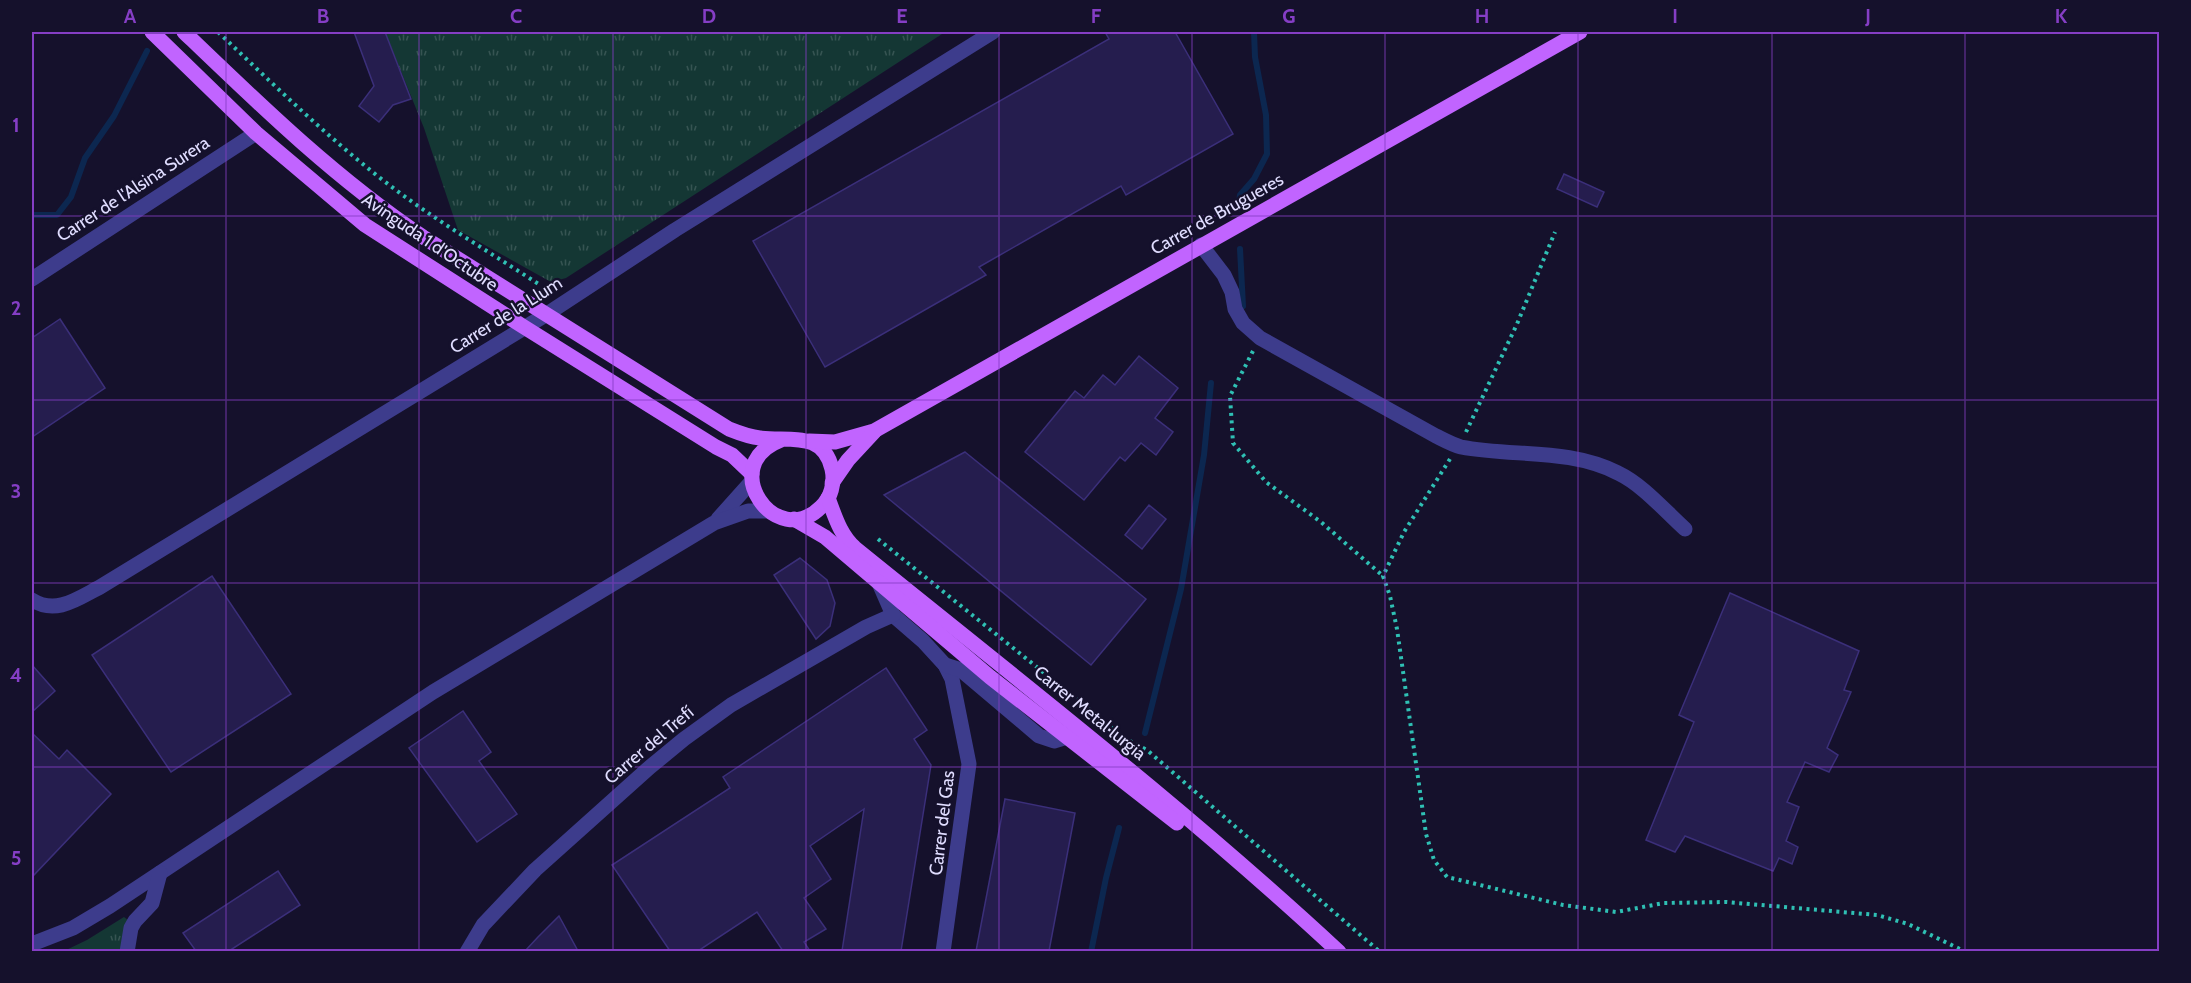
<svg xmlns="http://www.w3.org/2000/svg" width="2191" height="983" font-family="Cabin,sans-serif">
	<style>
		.grass { fill: url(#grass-tufts) }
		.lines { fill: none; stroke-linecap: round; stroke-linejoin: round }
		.stream { stroke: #0c2750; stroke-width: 6 }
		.building { fill: #251d4e; stroke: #3b2f7a; stroke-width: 1.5 }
		.path { stroke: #2fc0b4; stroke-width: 4; stroke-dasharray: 3 4.5; stroke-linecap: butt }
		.minor { stroke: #3d3c8c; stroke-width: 15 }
		.major { stroke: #c164ff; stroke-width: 15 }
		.grid { fill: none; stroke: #853ec5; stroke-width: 1.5; stroke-opacity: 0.55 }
		.labels { text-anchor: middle; stroke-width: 5; stroke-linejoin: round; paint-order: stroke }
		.street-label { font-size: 18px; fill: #e0ddff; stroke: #15112c }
		.neatline { fill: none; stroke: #853ec5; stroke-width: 2 }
		.grid-label { font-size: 20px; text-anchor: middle; font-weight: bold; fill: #853ec5 }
	</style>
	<defs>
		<pattern id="grass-tufts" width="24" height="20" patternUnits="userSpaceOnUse" patternTransform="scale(1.5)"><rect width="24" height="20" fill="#143734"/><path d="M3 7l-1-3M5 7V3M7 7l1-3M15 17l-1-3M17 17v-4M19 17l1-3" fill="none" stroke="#365452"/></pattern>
	</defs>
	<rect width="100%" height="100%" fill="#15112c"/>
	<g class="grass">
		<path d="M385,32H945L566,278L551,282L458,230L424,128Z"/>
		<path d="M124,917L129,921L121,951L62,952L87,940Z"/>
	</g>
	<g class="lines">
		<g class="stream">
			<path d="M1238,209L1240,195L1254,179L1267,154L1266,115L1255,57L1254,32"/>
			<path d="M32,215H57L71,197L85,158L114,116L147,51"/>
			<path d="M1240,249L1243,306"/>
			<path d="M1145,733L1181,589L1204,455L1211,383"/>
			<path d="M1091,952L1106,878L1119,828"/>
		</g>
	</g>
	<g class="building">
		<path d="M354,32H385L411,99L393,105L379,122L359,106L374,86Z"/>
		<path d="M1105,32H1175L1233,134L1126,195L1121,186L979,267L986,275L825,367L753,241L1109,39Z"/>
		<path d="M1564,174L1604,192L1597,207L1557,189Z"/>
		<path d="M60,319L105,388L32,437V338Z"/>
		<path d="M1139,356L1178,388L1155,418L1173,432L1156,455L1141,443L1125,461L1120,457L1084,500L1025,452L1075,391L1084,398L1103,375L1115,385Z"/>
		<path d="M965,452L1146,599L1091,665L884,495Z"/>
		<path d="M1149,505L1166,519L1142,549L1125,535Z"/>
		<path d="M800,558L827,580L835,603L830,626L816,639L774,575Z"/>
		<path d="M212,576L291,694L171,772L92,655Z"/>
		<path d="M1730,593L1859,651L1844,690L1851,692L1827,748L1838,755L1829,772L1805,762L1787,802L1799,807L1786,841L1798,847L1792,864L1779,858L1773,871L1685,836L1675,852L1646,840L1694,722L1679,715Z"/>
		<path d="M32,665L55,691L32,712Z"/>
		<path d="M886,668L927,730L914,739L931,765L901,951H842L864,809L810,846L831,879L804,898L826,929L804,942L810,951H783L757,912L698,951H670L612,865L730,788L723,777Z"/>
		<path d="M463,711L491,752L479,761L517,814L477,842L409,748Z"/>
		<path d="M32,733L59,759L67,750L111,794L32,877Z"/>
		<path d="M1005,799L1075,813L1049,951H976Z"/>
		<path d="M278,871L300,905L229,951H196L183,933Z"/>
		<path d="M559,916L578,951H525L538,937Z"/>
	</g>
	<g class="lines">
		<g class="path">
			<path d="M218,32C272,83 325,135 384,181C433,219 488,251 540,285"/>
			<path d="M1253,351L1230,396L1233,443L1266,482L1321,522L1383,576"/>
			<path d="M1466,432L1517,324L1555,232"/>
			<path d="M1450,459L1404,532L1383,576L1390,596L1397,629L1426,834L1434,860L1447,877L1563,905L1616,912L1664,903L1726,902L1877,915L1908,924L1966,952"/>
			<path d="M878,539L1126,739L1147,750L1380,952"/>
		</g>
		<g class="minor">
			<path d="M1201,245L1224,275L1232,292L1235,309L1243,323L1260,338L1436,436C1444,440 1453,445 1461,447C1514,457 1569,448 1618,473C1643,485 1664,510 1685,529"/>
			<path d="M32,279L256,133"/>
			<path d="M718,519L752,481"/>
			<path d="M879,583L893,615L923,641L945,665L952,679L969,764L943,952"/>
			<path d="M32,600C56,615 77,599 100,587L547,314L675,230L993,32"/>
			<path d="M945,665L961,670L1039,736L1054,741L1067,737"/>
			<path d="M32,944L73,928L110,906L433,692L714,523L748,511H769"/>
			<path d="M127,952L131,928L135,921L152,903L160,873"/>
			<path d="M467,952L483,925L535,870L650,767L684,739L731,705L866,627L893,615"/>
		</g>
		<g class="major">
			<path d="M152,32L256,133L365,225L524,327L716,447L732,455L752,474"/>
			<path d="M184,32C260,105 335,178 423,237L729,429C739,433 749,437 760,438C788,442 823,430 832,469C835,483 831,498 821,507C776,552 715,465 781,440"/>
			<path d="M809,441L835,442L874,431L1580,32"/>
			<path d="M832,483L848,460L874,432"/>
			<path d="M828,498C835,516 840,535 855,548C1018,680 1185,809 1339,952"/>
			<path d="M794,519L825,537L990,677L1177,823"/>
		</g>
	</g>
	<path class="grid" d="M226,32V952M419,32V952M613,32V952M806,32V952M999,32V952M1192,32V952M1385,32V952M1578,32V952M1772,32V952M1965,32V952M32,216H2160M32,400H2160M32,583H2160M32,767H2160"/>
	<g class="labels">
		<g class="street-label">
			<text transform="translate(133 189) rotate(-33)" y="6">Carrer de l'Alsina Surera</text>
			<text transform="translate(1217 214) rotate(-29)" y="6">Carrer de Brugueres</text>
			<text transform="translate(430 242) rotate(34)" y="6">Avinguda 1 d'Octubre</text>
			<text transform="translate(506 315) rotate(-32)" y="6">Carrer de la Llum</text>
			<text transform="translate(1090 713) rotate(39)" y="6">Carrer Metal·lurgia</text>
			<text transform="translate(649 745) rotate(-40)" y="6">Carrer del Trefí</text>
			<text transform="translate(942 823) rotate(-83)" y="6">Carrer del Gas</text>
		</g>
	</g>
	<rect width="2191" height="983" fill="none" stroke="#15112c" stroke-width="66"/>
	<rect x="33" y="33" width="2125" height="917" class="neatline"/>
	<g class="grid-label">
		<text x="130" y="23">A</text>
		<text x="323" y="23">B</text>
		<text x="516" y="23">C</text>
		<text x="709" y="23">D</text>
		<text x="902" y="23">E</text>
		<text x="1096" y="23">F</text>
		<text x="1289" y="23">G</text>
		<text x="1482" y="23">H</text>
		<text x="1675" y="23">I</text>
		<text x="1868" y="23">J</text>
		<text x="2061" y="23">K</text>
		<text x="16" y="132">1</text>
		<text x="16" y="315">2</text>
		<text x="16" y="498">3</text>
		<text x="16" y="682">4</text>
		<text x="16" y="865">5</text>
	</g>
</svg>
